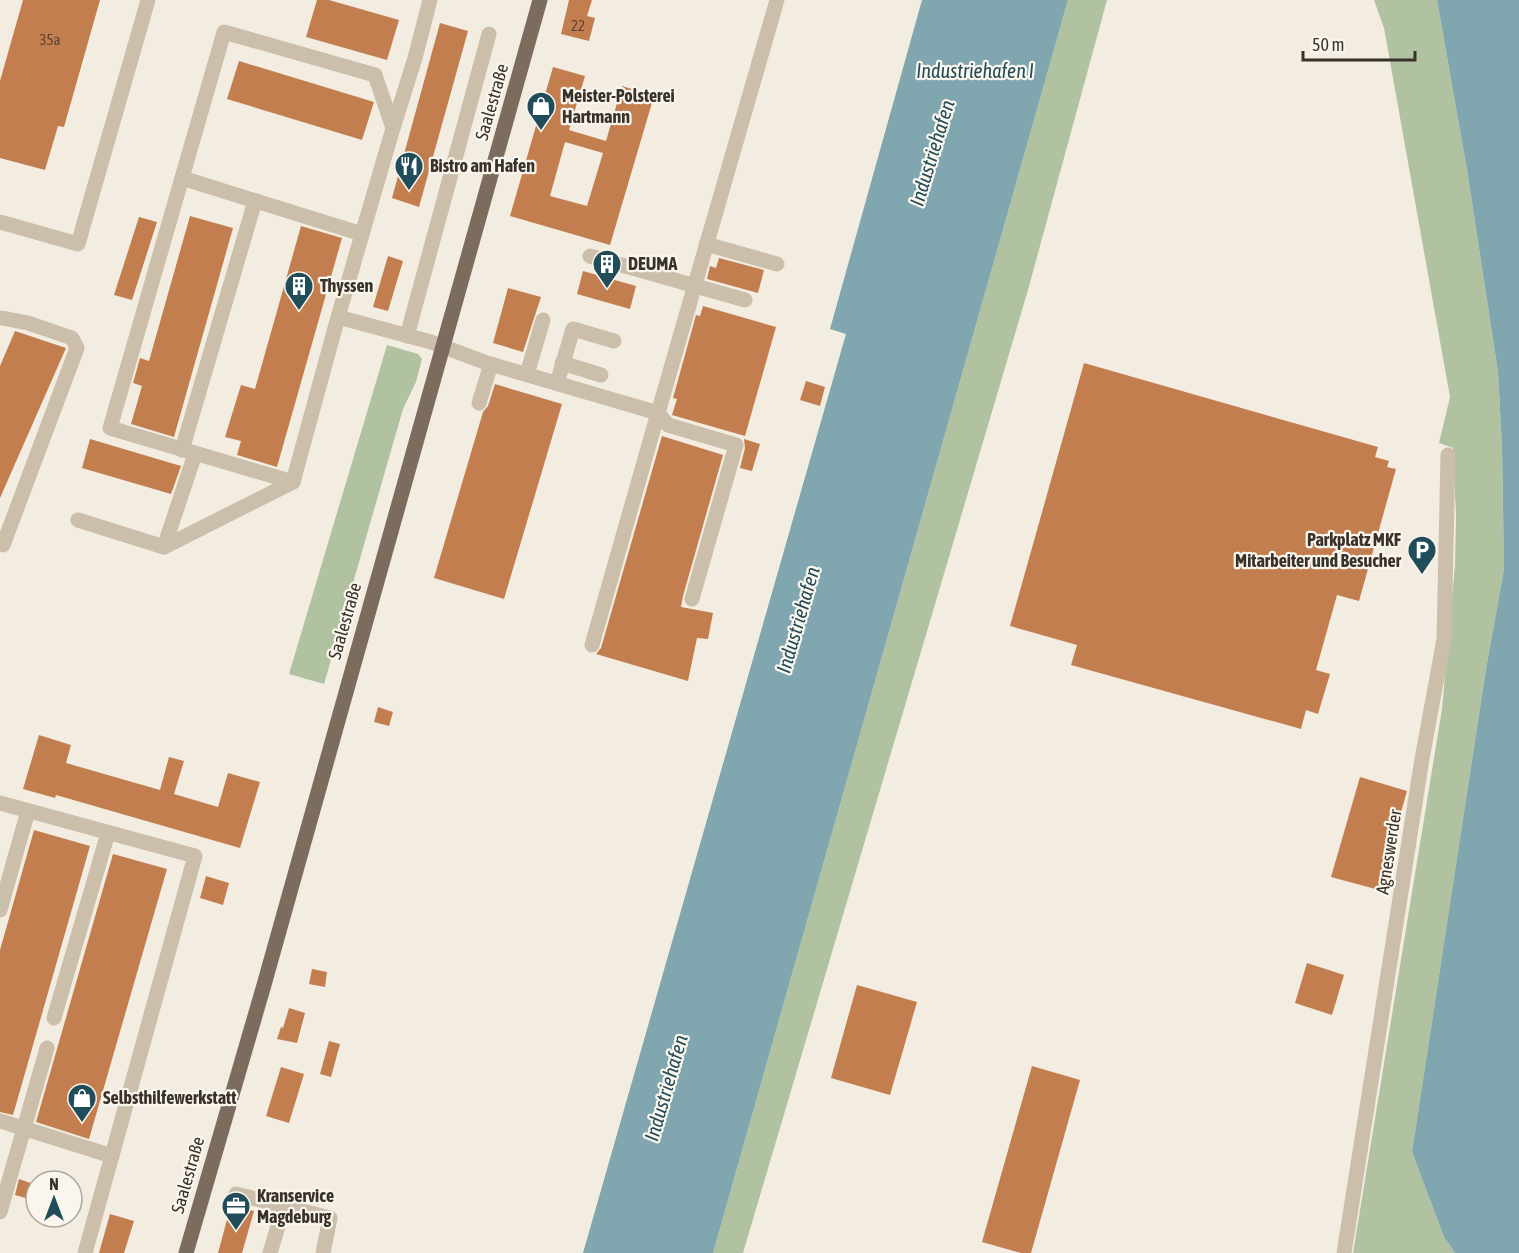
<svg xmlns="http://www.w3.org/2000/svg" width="1519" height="1253" font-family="'Asap Condensed',sans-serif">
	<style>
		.green { fill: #b1c2a1 }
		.water { fill: #80a6af }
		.building { fill: #c27e4f; fill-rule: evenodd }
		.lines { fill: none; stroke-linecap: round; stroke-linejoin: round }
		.minor { stroke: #cbbfac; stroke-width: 15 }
		.major { stroke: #7b6c5d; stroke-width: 15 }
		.labels { text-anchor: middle; stroke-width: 4.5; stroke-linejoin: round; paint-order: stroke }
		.number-label { font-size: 15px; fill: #5b4534 }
		.poi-label { font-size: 18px; font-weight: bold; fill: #39322b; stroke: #faf6ed; text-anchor: start }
		.street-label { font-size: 18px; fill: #39322b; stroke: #faf6ed }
		.water-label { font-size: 20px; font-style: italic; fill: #214d5a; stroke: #faf6ed }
	</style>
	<rect width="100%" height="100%" fill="#f3ede1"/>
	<g class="green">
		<path d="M1068,0H1107L1028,290L743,1253H713Z"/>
		<path d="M1374,0H1437L1467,170L1498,372L1502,448L1504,569L1486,669L1412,1152L1444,1237L1455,1253H1353L1442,709L1455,565L1456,516L1453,448L1439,443L1450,397L1384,28Z"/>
		<path d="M387,345L418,354L422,359L416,382L403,409L324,684L289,674Z"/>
	</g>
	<g class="water">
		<path d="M922,0H1068L713,1253H583L846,334L830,329Z"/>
		<path d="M1437,0H1519V1253H1455L1444,1237L1412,1152L1486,669L1504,569L1502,448L1498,372L1467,170Z"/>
	</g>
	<g class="building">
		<path d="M23,0H100L64,127L58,126L45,170L0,158V81Z"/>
		<path d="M317,0H329L399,20L387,60L306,37Z"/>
		<path d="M569,0H592L587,16L595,18L589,41L561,34Z"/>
		<path d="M440,23L468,31L419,207L392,198Z"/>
		<path d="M239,61L374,102L362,140L227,99Z"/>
		<path d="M553,67L585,76L569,130L606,141L622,86L654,96L610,245L510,216ZM565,142L603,153L587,206L550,196Z"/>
		<path d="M190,216L233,228L174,437L131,424L142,386L133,383L140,358L149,361Z"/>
		<path d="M139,217L157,222L132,300L114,295Z"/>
		<path d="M301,226L342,238L277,467L237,455L241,441L225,437L241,385L255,389Z"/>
		<path d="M388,256L403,261L388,311L373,307Z"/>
		<path d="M719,258L764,270L758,293L707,279L710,266L716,268Z"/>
		<path d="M583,271L636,286L630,309L577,294Z"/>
		<path d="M508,288L541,297L523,352L493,343Z"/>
		<path d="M703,306L776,327L745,436L672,415L677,399L673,398L696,315L700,316Z"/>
		<path d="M15,331L66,348L0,498V366Z"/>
		<path d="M1084,363L1378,447L1375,457L1389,461L1387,467L1396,469L1359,601L1337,595L1316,670L1330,674L1318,714L1306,710L1301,729L1071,665L1077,645L1010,626Z"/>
		<path d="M806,381L825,387L820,406L800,400Z"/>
		<path d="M495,384L562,404L504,599L434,578L483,412L488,406Z"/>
		<path d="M662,436L723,455L683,596L681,607L713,613L708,639L697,638L688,681L596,654L601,648Z"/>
		<path d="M90,439L181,466L171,494L82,468Z"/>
		<path d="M744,439L760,444L752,471L740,468L745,448Z"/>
		<path d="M378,707L393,712L389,726L374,722Z"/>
		<path d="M39,735L71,745L66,763L160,790L169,757L184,761L174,794L218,807L228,773L260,782L240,848L56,795L55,798L23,789Z"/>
		<path d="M1360,777L1407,791L1379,890L1331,877Z"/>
		<path d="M34,830L90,846L13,1115L0,1112V950Z"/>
		<path d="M113,854L167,869L89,1139L36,1122Z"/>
		<path d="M206,876L229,883L223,905L200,898Z"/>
		<path d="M1307,963L1344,975L1332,1015L1295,1003Z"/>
		<path d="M312,969L327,972L325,987L309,984Z"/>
		<path d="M857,985L917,1002L890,1095L831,1078Z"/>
		<path d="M289,1008L305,1013L297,1043L277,1039L281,1027L283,1028Z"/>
		<path d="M329,1041L340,1044L331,1077L320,1074Z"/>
		<path d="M1032,1066L1080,1080L1031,1253H1021L982,1242Z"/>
		<path d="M281,1067L304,1074L289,1123L266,1116Z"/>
		<path d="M19,1179L36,1185V1201L15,1195Z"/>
		<path d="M231,1205L254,1211L242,1253H218Z"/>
		<path d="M110,1214L134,1221L124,1253H99Z"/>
	</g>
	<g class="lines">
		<g class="minor">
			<path d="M393,128L415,58L430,0"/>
			<path d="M182,178L362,234"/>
			<path d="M0,222L78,244L148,0"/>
			<path d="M706,244L777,264"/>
			<path d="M590,256L745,300"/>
			<path d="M338,317L293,482L110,428L224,32L375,75L393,128L338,317L431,342L487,363L658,413L777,0"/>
			<path d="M407,336L489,34"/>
			<path d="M562,363L601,375"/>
			<path d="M527,374L543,320"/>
			<path d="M557,383L573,329L614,341"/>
			<path d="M479,403L491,364"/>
			<path d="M658,413L668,425L736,445L692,599"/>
			<path d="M182,450L255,201"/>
			<path d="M78,520L164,547L195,454"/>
			<path d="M0,544L3,545L77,348L72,338L28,323L2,318"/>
			<path d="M164,547L293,482"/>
			<path d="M592,645L658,413"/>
			<path d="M0,803L195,856L85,1253"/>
			<path d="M0,910L28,811"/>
			<path d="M54,1018L108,833"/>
			<path d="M0,1121L112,1156"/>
			<path d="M236,1194L330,1218L323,1253"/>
			<path d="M0,1212L47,1048"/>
			<path d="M270,1253L284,1206"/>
			<path d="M1344,1253L1422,759L1444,639L1448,455"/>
		</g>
		<path class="major" d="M186,1253L264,985L540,0"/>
	</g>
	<defs>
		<g id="shop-pin" transform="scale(1.5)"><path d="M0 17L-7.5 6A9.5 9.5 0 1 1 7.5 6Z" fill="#214d5a" stroke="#faf6ed"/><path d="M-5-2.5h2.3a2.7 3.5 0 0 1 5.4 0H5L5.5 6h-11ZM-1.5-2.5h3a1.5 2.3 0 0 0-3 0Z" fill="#fff"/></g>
		<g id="restaurant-pin" transform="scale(1.5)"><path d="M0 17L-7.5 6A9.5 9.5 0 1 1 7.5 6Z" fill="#214d5a" stroke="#faf6ed"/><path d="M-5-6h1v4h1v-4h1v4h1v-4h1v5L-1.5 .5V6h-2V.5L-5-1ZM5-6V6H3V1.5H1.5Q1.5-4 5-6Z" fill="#fff"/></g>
		<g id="building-pin" transform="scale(1.5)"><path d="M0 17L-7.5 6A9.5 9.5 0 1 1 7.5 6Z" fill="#214d5a" stroke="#faf6ed"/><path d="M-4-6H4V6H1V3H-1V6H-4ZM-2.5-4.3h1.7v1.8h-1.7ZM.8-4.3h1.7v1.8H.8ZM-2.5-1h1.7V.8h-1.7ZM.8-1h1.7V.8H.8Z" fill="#fff"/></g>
		<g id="parking-pin" transform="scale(1.5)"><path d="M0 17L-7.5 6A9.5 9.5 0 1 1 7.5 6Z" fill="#214d5a" stroke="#faf6ed"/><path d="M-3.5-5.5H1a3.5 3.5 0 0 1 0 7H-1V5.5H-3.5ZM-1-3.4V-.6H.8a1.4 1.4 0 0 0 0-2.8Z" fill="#fff"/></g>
		<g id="office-pin" transform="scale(1.5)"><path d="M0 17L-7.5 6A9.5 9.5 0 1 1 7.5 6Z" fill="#214d5a" stroke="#faf6ed"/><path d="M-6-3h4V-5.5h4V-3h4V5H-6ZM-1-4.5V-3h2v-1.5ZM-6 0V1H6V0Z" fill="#fff"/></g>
	</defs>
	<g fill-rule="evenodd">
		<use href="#shop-pin" x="541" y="106"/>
		<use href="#restaurant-pin" x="409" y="166"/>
		<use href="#building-pin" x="607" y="264"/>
		<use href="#building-pin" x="299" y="286"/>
		<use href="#parking-pin" x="1422" y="550"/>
		<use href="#shop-pin" x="82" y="1098"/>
		<use href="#office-pin" x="236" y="1206"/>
	</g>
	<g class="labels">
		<g class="number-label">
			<text x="578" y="31">22</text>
			<text x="50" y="45">35a</text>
		</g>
		<g class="poi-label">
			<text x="562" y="102">Meister-Polsterei<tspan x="562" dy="21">Hartmann</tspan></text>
			<text x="430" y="172">Bistro am Hafen</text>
			<text x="628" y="270">DEUMA</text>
			<text x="320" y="292">Thyssen</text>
			<text x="1401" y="546" text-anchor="end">Parkplatz MKF<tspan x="1401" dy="21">Mitarbeiter und Besucher</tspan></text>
			<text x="103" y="1104">Selbsthilfewerkstatt</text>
			<text x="257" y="1202">Kranservice<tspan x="257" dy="21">Magdeburg</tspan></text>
		</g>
		<g class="street-label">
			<text transform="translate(492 102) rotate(-74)" y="6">Saalestraße</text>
			<text transform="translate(345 621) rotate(-74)" y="6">Saalestraße</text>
			<text transform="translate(1389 852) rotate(-81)" y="6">Agneswerder</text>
			<text transform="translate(188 1175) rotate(-74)" y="6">Saalestraße</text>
		</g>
		<g class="water-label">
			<text x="975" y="78">Industriehafen I</text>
			<text transform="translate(932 153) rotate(-73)" y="7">Industriehafen</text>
			<text transform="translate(798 620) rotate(-74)" y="7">Industriehafen</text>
			<text transform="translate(666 1088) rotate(-74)" y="7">Industriehafen</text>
		</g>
	</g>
	<g transform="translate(54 1199)"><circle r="28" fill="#faf6ed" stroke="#ada89f" stroke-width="1.5"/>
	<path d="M0-4.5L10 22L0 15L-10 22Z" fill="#214d5a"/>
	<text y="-9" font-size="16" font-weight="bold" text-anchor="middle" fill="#39322b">N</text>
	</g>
	<path d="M1303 51v9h112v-9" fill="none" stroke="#39322b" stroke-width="3"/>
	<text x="1312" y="51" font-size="18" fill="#39322b" stroke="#faf6ed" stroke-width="4.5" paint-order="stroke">50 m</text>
</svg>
